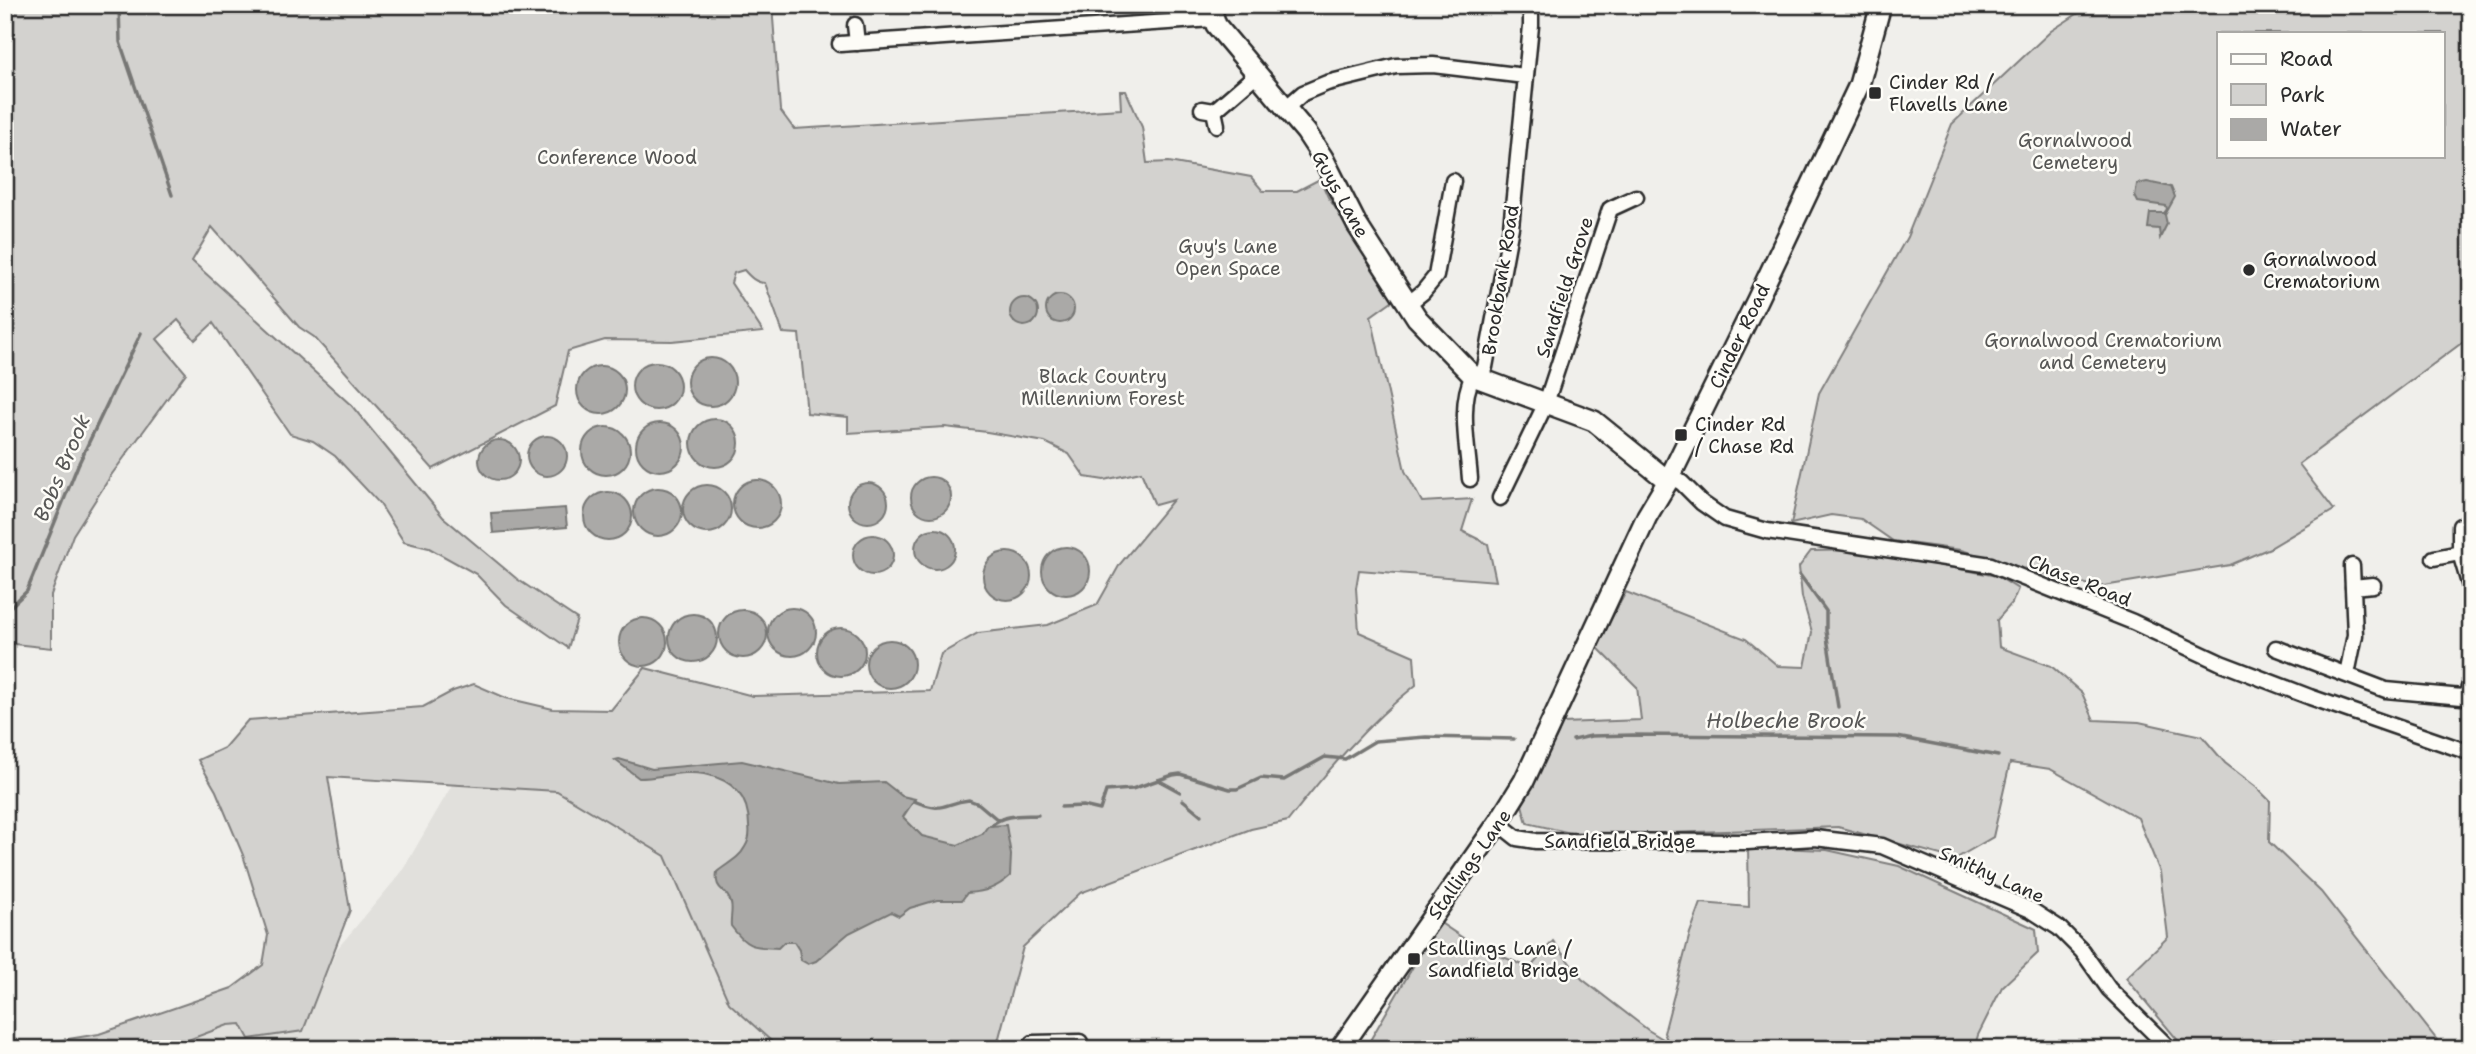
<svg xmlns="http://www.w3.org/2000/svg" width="2476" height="1054" font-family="'Shantell Sans',sans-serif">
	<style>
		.built { fill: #e1e0dc }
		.green { fill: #d3d2cf; stroke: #7f7e7d; stroke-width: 2; fill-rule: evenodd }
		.water { fill: #aaa9a7; stroke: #777775; stroke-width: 2 }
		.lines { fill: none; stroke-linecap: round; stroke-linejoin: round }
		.stream { stroke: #777775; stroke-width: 3.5 }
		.street-casing { stroke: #2b2b2b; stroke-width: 19 }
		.secondary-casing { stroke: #2b2b2b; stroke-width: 24 }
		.street { stroke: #fdfcf7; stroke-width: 14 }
		.secondary { stroke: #fdfcf7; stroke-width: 19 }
		.poi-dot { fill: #2b2b2b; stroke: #fdfcf7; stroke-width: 2.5 }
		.labels { text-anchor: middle; stroke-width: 5; stroke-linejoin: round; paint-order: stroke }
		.poi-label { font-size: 19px; fill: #2b2b2b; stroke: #fdfcf7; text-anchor: start }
		.park-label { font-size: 19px; fill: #555554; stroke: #fdfcf7 }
		.street-label { font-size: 19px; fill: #2b2b2b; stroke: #fdfcf7 }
		.water-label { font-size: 21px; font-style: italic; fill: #575756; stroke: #fdfcf7 }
	</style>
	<rect width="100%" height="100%" fill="#f0efeb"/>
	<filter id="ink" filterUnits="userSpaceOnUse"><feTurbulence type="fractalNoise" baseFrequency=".0143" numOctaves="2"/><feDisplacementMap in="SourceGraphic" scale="14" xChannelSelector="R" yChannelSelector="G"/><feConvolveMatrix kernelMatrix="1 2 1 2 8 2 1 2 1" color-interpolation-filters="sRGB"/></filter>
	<g filter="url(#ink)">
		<path class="built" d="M452,785L557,791L666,856L729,1003L780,1049H164L228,1025L242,1024L303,1031L337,949L401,873Z"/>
		<g class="green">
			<path d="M5,5H772L780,110L794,129L1121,109L1120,91H1126L1142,127L1147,163L1169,162L1251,177L1263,191H1297L1320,179L1328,197L1396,298L1371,316L1405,471L1422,502L1472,499L1462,531L1488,544L1496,581L1359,570L1356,588L1359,632L1414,656L1416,685C1367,724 1326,772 1288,821L1251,829L1080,893L1023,947L996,1049H780L729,1003L665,856L557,791L328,777L350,910L303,1031L249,1039L241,1024L228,1025L164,1049H7L99,1034L232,988L263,965L268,935L243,855L216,791L198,760L224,748L248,720L423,707L453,691L474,684L506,698L553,709L611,710L645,668L753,696L930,691L941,654L978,633L1048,625L1097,605L1120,564L1173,500L1155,505L1141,472L1104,480L1085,477L1069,454L1045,442L987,432L945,427L848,433V417L807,413L799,334L783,333L765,283C756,283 750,277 744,270L734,273L731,283L763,332L672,341L605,340L568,351L555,406L433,469L314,337L299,327L212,227L192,261L352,406L443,517L517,579L577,619L568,648L506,605L476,574L429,548L404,542L380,504L335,456L313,441L290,434L213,323L195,340L178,320L157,339L186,373L112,474L73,535L51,595V648L5,643ZM1023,299C1037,301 1042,314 1032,324L1014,322L1011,309Z"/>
			<path d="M2091,5H2471V336L2299,464L2334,510L2270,548L2230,565L2098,587L2011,565L1961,550L1893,541L1861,519L1831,515L1791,524L1819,393L1907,237L1952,124L2051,31ZM2219,33H2443V156H2219Z"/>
			<path d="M1858,550L1997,576L2018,589L2012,603L1997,620L1999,647L2051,666L2082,693L2094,720L2139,722L2202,736L2225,763L2256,787L2270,801L2269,842L2321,892L2444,1049H2185L2126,978L2168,937L2160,872L2138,818L2050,769L2010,763L1993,837L1955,859L1838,827L1584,836L1527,823L1522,805L1558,734L1562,723L1641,720L1637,687L1596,646L1626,592L1746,639L1778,666L1805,667L1812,632L1802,597L1799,567L1811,551Z"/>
			<path d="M1748,847L1827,850L1899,866L2036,929L2038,953L2002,987L1978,1035L1974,1049H1365L1439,922L1472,944L1530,968L1553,941L1582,979L1648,1030L1668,1042L1664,1033L1690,933L1701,903L1749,907Z"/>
		</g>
		<g class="water">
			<path d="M2147,182L2171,187L2175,197L2165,215L2167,224L2160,238L2159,229L2148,228L2150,213H2164L2167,209L2166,206L2138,202L2135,196L2137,184Z"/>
			<circle cx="1060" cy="309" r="14"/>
			<circle cx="1024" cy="312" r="14"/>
			<circle cx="711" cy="382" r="24"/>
			<circle cx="656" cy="386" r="24"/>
			<circle cx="601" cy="390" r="24"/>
			<circle cx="715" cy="443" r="24"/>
			<circle cx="660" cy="447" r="24"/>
			<circle cx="606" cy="451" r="24"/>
			<circle cx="547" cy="456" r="20"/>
			<circle cx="499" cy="460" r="20"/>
			<circle cx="931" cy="497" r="20"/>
			<circle cx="757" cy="504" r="24"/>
			<circle cx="868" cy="503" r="20"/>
			<circle cx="707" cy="509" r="24"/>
			<circle cx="658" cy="512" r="24"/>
			<circle cx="608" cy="516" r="24"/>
			<path d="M565,508L567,527L493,533L491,513Z"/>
			<circle cx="935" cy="549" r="20"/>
			<circle cx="873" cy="555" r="20"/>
			<circle cx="1066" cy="571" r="24"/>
			<circle cx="1007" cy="576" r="24"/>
			<circle cx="792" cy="632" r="24"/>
			<circle cx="743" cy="634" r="24"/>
			<circle cx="693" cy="638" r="24"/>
			<circle cx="643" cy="642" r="24"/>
			<circle cx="841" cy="652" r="24"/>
			<circle cx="890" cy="664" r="24"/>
			<path d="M619,759L652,769L742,761L839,784L884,782L902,796L915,799L903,817L922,836L958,845L982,834L988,826L1006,825L1011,855L1010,876C997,888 985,892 967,893L962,900H937L910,908L899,916L891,912L849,933L816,961L808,964L801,960L799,950L794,942H784L778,948C753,947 747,948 731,926C730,918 733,910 731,903C727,888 714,892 717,872C726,864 739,859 745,847C749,841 750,833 749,826C749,797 734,780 704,774C683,770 660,778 639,778L615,760Z"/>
		</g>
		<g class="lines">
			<g class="stream">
				<path d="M119,5L120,42L172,195"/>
				<path d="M1800,575L1826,611V631L1838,707"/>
				<path d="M6,611L27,591L78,465L141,333"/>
				<path d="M1573,740L1591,736L1633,735L1897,737L1998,756"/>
				<path d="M1158,780L1180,792"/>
				<path d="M1183,800L1201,815"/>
				<path d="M914,801C945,814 942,803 969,800L979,804L998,820"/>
				<path d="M1061,807L1083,806L1100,810L1106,791L1132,789L1173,775L1180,774L1230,789H1237L1261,778L1284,780L1325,757L1345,759L1375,741L1426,737L1514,739"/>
				<path d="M992,825C1003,814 1023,816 1038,815"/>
			</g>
			<g class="street-casing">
				<g id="street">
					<path d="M855,25L857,43"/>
					<path d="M840,44L1213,19"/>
					<path d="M1287,107L1303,93L1327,83L1396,66L1433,65L1525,76"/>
					<path d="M1202,109L1214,111L1217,125"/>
					<path d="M1214,111L1258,73"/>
					<path d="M1408,304L1423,292L1436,276L1453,181"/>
					<path d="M1479,379L1485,367L1511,227L1531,26V5"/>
					<path d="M1671,476L1682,483L1702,503L1725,519L1767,531L1991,565L2133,622L2221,663L2310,697L2471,753"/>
					<path d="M1470,479C1468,449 1458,403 1473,376"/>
					<path d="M1500,498L1546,403L1610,209L1636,197"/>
					<path d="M2460,526V553L2471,590"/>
					<path d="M2434,558L2460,553"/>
					<path d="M2353,587L2373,585"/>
					<path d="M2276,648L2386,690L2462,697L2467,693L2471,682"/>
					<path d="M2347,674L2355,635L2352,566"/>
					<path d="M1498,823L1517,838L1536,841L1747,842L1815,838L1882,846L2031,910L2059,928L2082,951L2109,989L2170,1049"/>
					<path d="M1033,1043L1080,1042"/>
				</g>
			</g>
			<g class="secondary-casing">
				<g id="secondary">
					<path d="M1210,5L1216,25L1306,132L1323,158L1357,225L1417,318L1473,376L1594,421L1668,481"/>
					<path d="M1340,1049L1498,823L1524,781L1647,516L1668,481L1757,300L1859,85L1881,5"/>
				</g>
			</g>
			<use href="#street" class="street"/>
			<use href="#secondary" class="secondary"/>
		</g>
	</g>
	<g class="poi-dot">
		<rect x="1868" y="86" width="14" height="14" rx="3.5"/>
		<circle cx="2249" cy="270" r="7"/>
		<rect x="1674" y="428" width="14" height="14" rx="3.5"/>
		<rect x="1407" y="952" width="14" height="14" rx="3.5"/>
	</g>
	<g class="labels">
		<g class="poi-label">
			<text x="1889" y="89">Cinder Rd /<tspan x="1889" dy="22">Flavells Lane</tspan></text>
			<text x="2263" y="266">Gornalwood<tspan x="2263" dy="22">Crematorium</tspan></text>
			<text x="1695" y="431">Cinder Rd<tspan x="1695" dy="22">/ Chase Rd</tspan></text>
			<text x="1428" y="955">Stallings Lane /<tspan x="1428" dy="22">Sandfield Bridge</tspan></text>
		</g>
		<g class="park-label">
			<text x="2075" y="147">Gornalwood<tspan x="2075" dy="22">Cemetery</tspan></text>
			<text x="617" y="164">Conference Wood</text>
			<text x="1228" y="253">Guy's Lane<tspan x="1228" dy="22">Open Space</tspan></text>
			<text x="2103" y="347">Gornalwood Crematorium<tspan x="2103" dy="22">and Cemetery</tspan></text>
			<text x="1103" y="383">Black Country<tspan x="1103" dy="22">Millennium Forest</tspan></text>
		</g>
		<g class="street-label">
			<text transform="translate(1341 194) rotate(61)" y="7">Guys Lane</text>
			<text transform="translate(1500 280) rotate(-81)" y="7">Brookbank Road</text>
			<text transform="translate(1564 287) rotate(-72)" y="7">Sandfield Grove</text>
			<text transform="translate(1739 336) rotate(-64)" y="7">Cinder Road</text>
			<text transform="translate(2080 580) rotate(22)" y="7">Chase Road</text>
			<text x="1620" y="848">Sandfield Bridge</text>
			<text transform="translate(1469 864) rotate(-55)" y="7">Stallings Lane</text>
			<text transform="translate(1992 874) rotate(24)" y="7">Smithy Lane</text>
		</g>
		<g class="water-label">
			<text transform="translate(62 468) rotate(-67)" y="7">Bobs Brook</text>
			<text x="1786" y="728">Holbeche Brook</text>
		</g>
	</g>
	<rect width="2476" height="1054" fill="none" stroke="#fdfcf7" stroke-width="28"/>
	<rect x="14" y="14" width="2448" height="1026" fill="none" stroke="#2b2b2b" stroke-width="2.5" filter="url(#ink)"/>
	<rect x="2217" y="32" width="228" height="126" fill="#fdfcf7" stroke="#a9a8a5" stroke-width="2"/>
	<rect x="2231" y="54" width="35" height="10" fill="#fdfcf7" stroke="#a9a8a5" stroke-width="2"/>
	<text x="2280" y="66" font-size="21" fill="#2b2b2b">Road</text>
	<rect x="2231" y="84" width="35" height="21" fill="#d3d2cf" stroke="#a9a8a5" stroke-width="2"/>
	<text x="2280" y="102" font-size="21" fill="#2b2b2b">Park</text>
	<rect x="2231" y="119" width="35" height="21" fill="#aaa9a7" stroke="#a9a8a5" stroke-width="2"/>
	<text x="2280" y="136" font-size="21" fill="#2b2b2b">Water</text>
</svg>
